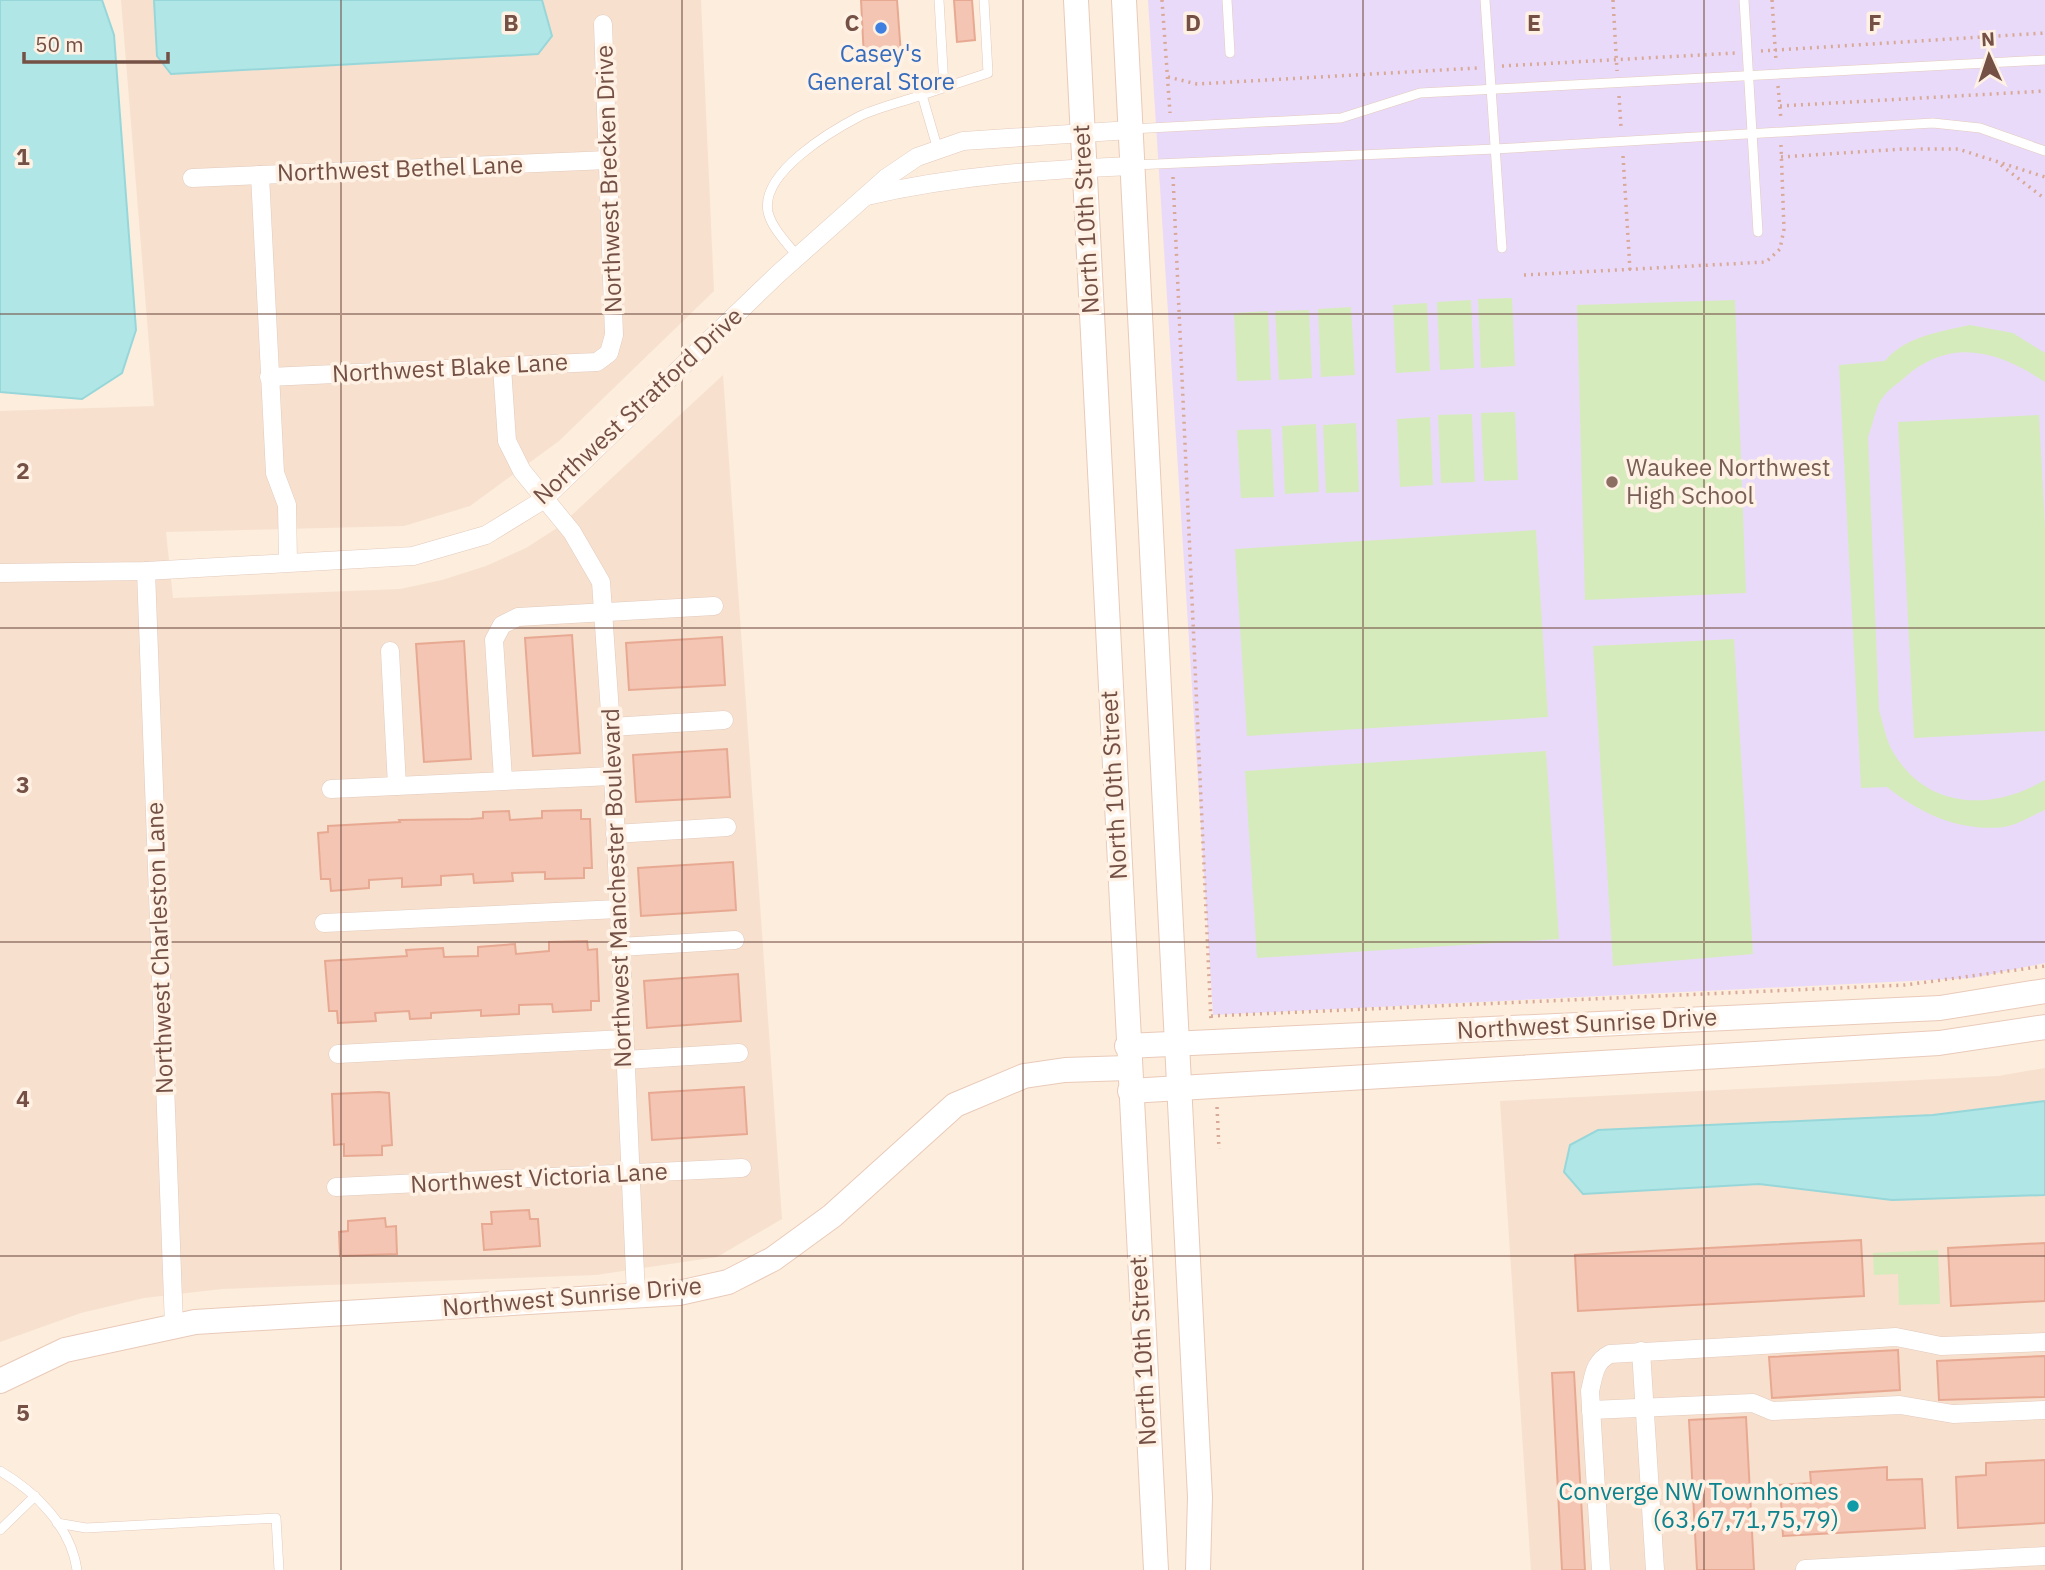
<svg xmlns="http://www.w3.org/2000/svg" width="2045" height="1570" font-family="'IBM Plex Sans',sans-serif">
	<style>
		.residential { fill: #f7e0ce }
		.education { fill: #eadaf9 }
		.green { fill: #d5ebbc }
		.water { fill: #b1e6e7; stroke: #97d7da; stroke-width: 2 }
		.building { fill: #f4c5b3; stroke: #e8a993; stroke-width: 2 }
		.lines { fill: none; stroke-linecap: round; stroke-linejoin: round }
		.lane-casing { stroke: #e3cabc; stroke-width: 10 }
		.street-casing { stroke: #e3cabc; stroke-width: 19 }
		.secondary-casing { stroke: #e9cab9; stroke-width: 26 }
		.path { stroke: #d8a997; stroke-width: 3.5; stroke-dasharray: 2 5; stroke-linecap: butt }
		.lane { stroke: #fff; stroke-width: 9 }
		.street { stroke: #fff; stroke-width: 18 }
		.secondary { stroke: #fff; stroke-width: 24 }
		.grid { fill: none; stroke: #745045; stroke-width: 2; stroke-opacity: 0.55 }
		.shop-dot { fill: #3f7fe0; stroke: #fff2e5; stroke-width: 2.5 }
		.education-dot { fill: #8d6e63; stroke: #fff2e5; stroke-width: 2.5 }
		.culture-dot { fill: #0f9aa8; stroke: #fff2e5; stroke-width: 2.5 }
		.labels { text-anchor: middle; stroke-width: 7; stroke-linejoin: round; paint-order: stroke }
		.shop-label { font-size: 24px; fill: #366cbe; stroke: #fff2e5 }
		.street-label { font-size: 24px; fill: #745045; stroke: #fff2e5 }
		.education-label { font-size: 24px; fill: #785e54; stroke: #fff2e5; text-anchor: start }
		.culture-label { font-size: 24px; fill: #0d838f; stroke: #fff2e5; text-anchor: end }
		.grid-label { font-size: 23px; text-anchor: middle; font-weight: bold; fill: #745045; stroke: #fff2e5; stroke-width: 7; stroke-linejoin: round; paint-order: stroke }
	</style>
	<rect width="100%" height="100%" fill="#fdeddd"/>
	<g class="residential">
		<path d="M121,0H701L714,291L559,441L470,506L404,526L166,532L173,598L400,589L442,580L486,566L526,548L560,526L723,375L782,1219L717,1257L596,1275L222,1289L144,1298L81,1313L0,1342V411L154,406Z"/>
		<path d="M2045,1068V1570H1531L1500,1101L1998,1076Z"/>
	</g>
	<path class="education" d="M1148,0H2045V963L1972,978L1213,1015Z"/>
	<g class="green">
		<path d="M1512,298L1515,366L1481,368L1478,299Z"/>
		<path d="M1471,300L1474,368L1440,370L1437,302Z"/>
		<path d="M1735,300L1746,593L1585,600L1577,305Z"/>
		<path d="M1427,303L1430,371L1396,373L1393,305Z"/>
		<path d="M1351,307L1355,375L1321,377L1318,309Z"/>
		<path d="M1309,310L1312,378L1279,380L1275,311Z"/>
		<path d="M1268,311L1271,380L1237,381L1234,313Z"/>
		<path d="M1970,325L2013,333L2045,353V382C1998,351 1950,336 1903,379C1897,384 1888,390 1883,397C1875,407 1873,425 1868,437L1879,710C1883,723 1886,740 1893,752C1927,810 1992,811 2045,780V810C2033,815 2017,825 2004,827C1960,832 1921,814 1887,787L1861,788L1839,365L1885,361C1906,336 1939,332 1970,325Z"/>
		<path d="M1515,412L1518,480L1484,481L1481,413Z"/>
		<path d="M1472,414L1475,482L1441,483L1438,415Z"/>
		<path d="M2039,415L2045,529V731L1914,738L1898,422Z"/>
		<path d="M1430,417L1433,485L1400,487L1397,419Z"/>
		<path d="M1356,423L1359,492L1326,493L1323,425Z"/>
		<path d="M1316,424L1319,492L1285,494L1282,426Z"/>
		<path d="M1271,429L1274,497L1241,498L1237,430Z"/>
		<path d="M1536,530L1548,717L1247,736L1235,549Z"/>
		<path d="M1734,639L1753,954L1613,966L1593,646Z"/>
		<path d="M1546,751L1559,939L1257,958L1245,771Z"/>
		<path d="M1938,1250L1940,1304L1899,1305L1898,1274L1874,1275L1873,1253Z"/>
	</g>
	<g class="water">
		<path d="M0,0H102L114,35L136,330L122,373L82,399L0,392Z"/>
		<path d="M154,0H542L552,36L538,54L171,74L157,56Z"/>
		<path d="M2045,1101V1195L1892,1200L1759,1184L1583,1194L1564,1172L1570,1145L1598,1130L1933,1115Z"/>
	</g>
	<g class="building">
		<path d="M861,0H897L901,55L864,58Z"/>
		<path d="M954,0H972L975,40L957,42Z"/>
		<path d="M572,635L580,753L533,756L525,638Z"/>
		<path d="M722,637L725,685L629,690L626,643Z"/>
		<path d="M464,641L471,759L424,762L416,644Z"/>
		<path d="M727,749L730,797L636,802L633,755Z"/>
		<path d="M581,810V819H590L592,868H584V878L545,879V872L512,873L513,881L474,883L473,874L441,876V885L402,887V878L369,880V888L331,891L330,879H321L318,833L328,832V826L400,822L399,820L471,819L483,818V812L509,811L510,820L542,818V811Z"/>
		<path d="M733,862L736,910L641,916L638,868Z"/>
		<path d="M587,941L588,950L597,949L599,1001H591V1010L553,1012L552,1004L519,1005V1014L481,1016V1010L431,1013V1018L410,1019L409,1011L375,1013L376,1021L338,1023L337,1011H329L325,961L407,956L406,950L443,948L444,957L478,956V947L515,944L516,954L549,951V942Z"/>
		<path d="M738,974L741,1021L647,1028L644,981Z"/>
		<path d="M744,1087L747,1134L652,1140L649,1093Z"/>
		<path d="M379,1092L389,1093L392,1145L382,1146V1155L344,1156V1144L334,1145L332,1094Z"/>
		<path d="M529,1210L530,1219H538L540,1246L484,1250L482,1224H492L491,1212Z"/>
		<path d="M385,1218L386,1227L396,1226L397,1254L340,1256L339,1232L348,1231V1221Z"/>
		<path d="M1861,1240L1864,1296L1578,1311L1575,1255Z"/>
		<path d="M2045,1243V1301L1951,1306L1948,1248Z"/>
		<path d="M1898,1350L1900,1390L1772,1398L1769,1357Z"/>
		<path d="M2045,1356V1397L1939,1400L1937,1361Z"/>
		<path d="M1574,1372L1585,1570H1562L1552,1373Z"/>
		<path d="M1746,1417L1754,1570H1697L1689,1420Z"/>
		<path d="M2045,1460V1523L1958,1528L1956,1477L1986,1475V1463Z"/>
		<path d="M1887,1467V1480L1922,1479L1925,1528L1783,1536L1780,1485L1811,1483L1810,1472Z"/>
	</g>
	<g class="lines">
		<g class="lane-casing">
			<g id="lane">
				<path d="M939,0L944,87"/>
				<path d="M1227,0L1230,53"/>
				<path d="M1485,0L1502,248"/>
				<path d="M1744,0L1758,232"/>
				<path d="M1131,129L1341,118L1420,93L2045,60"/>
				<path d="M938,150L922,95L988,73L984,0"/>
				<path d="M1134,165L1495,149L1933,123L1980,128L2045,151"/>
				<path d="M798,257C788,244 772,229 768,212C760,173 831,131 860,116C879,107 902,102 922,95"/>
				<path d="M0,1471C36,1492 71,1527 77,1570"/>
				<path d="M57,1523L86,1528L276,1518L279,1570"/>
				<path d="M0,1530L35,1496"/>
			</g>
		</g>
		<g class="street-casing">
			<g id="street">
				<path d="M260,175L275,473L287,505L288,562"/>
				<path d="M192,178L608,160"/>
				<path d="M867,196C957,175 1041,170 1132,166"/>
				<path d="M502,367L507,441L522,471L572,532L601,582L611,727L636,1296"/>
				<path d="M269,377L597,362L609,353L614,335L603,24"/>
				<path d="M146,571L174,1326"/>
				<path d="M0,573L146,571L413,556L486,535L543,500L778,274L886,178L917,157L963,141L1130,130"/>
				<path d="M390,651L397,786"/>
				<path d="M611,727L724,720"/>
				<path d="M503,779L494,640L502,625L518,617L714,606"/>
				<path d="M331,789L612,776"/>
				<path d="M615,834L727,827"/>
				<path d="M324,923L618,909"/>
				<path d="M620,947L735,940"/>
				<path d="M338,1054L624,1039"/>
				<path d="M625,1060L739,1053"/>
				<path d="M336,1187L742,1168"/>
				<path d="M1641,1351L1655,1570"/>
				<path d="M1591,1410L1753,1403L1772,1411L1900,1405L1953,1414L2045,1410"/>
				<path d="M1805,1569L2045,1556"/>
				<path d="M1601,1570L1590,1391C1594,1375 1594,1362 1610,1354L1896,1337L1941,1346L2045,1342"/>
			</g>
		</g>
		<g class="secondary-casing">
			<g id="secondary">
				<path d="M1076,0L1156,1570"/>
				<path d="M1124,0L1200,1497L1198,1570"/>
				<path d="M1127,1046L1940,1008L2045,991"/>
				<path d="M1130,1091L1939,1043L2045,1027"/>
				<path d="M0,1381L65,1350L195,1322L679,1293L728,1282L773,1259L832,1216L955,1105L1024,1076L1065,1070L1128,1068"/>
			</g>
		</g>
		<g class="path">
			<path d="M1162,0L1170,113"/>
			<path d="M1613,0L1617,71"/>
			<path d="M1772,0L1776,61"/>
			<path d="M1761,51L2045,33"/>
			<path d="M1502,66L1736,53"/>
			<path d="M1168,77L1197,84L1477,68"/>
			<path d="M1778,86L1781,120"/>
			<path d="M1619,96L1621,127"/>
			<path d="M1780,106L2045,91"/>
			<path d="M1623,156L1630,270"/>
			<path d="M1781,157L1903,149H1958L2045,177"/>
			<path d="M2001,165L2045,199"/>
			<path d="M1173,177L1211,1022"/>
			<path d="M1524,275L1766,262L1780,249L1784,229L1781,145"/>
			<path d="M1211,1016L1905,985L2045,966"/>
			<path d="M1217,1107L1219,1149"/>
		</g>
		<use href="#lane" class="lane"/>
		<use href="#street" class="street"/>
		<use href="#secondary" class="secondary"/>
	</g>
	<path class="grid" d="M341,0V1570M682,0V1570M1023,0V1570M1363,0V1570M1704,0V1570M0,314H2045M0,628H2045M0,942H2045M0,1256H2045"/>
	<circle class="shop-dot" cx="881" cy="28" r="7"/>
	<circle class="education-dot" cx="1612" cy="482" r="7"/>
	<circle class="culture-dot" cx="1853" cy="1506" r="7"/>
	<g class="labels">
		<g class="shop-label">
			<text x="881" y="62">Casey's<tspan x="881" dy="28">General Store</tspan></text>
		</g>
		<g class="street-label">
			<text transform="translate(400 169) rotate(-2)" y="8">Northwest Bethel Lane</text>
			<text transform="translate(609 179) rotate(-92)" y="8">Northwest Brecken Drive</text>
			<text transform="translate(1086 219) rotate(-93)" y="8">North 10th Street</text>
			<text transform="translate(450 368) rotate(-3)" y="8">Northwest Blake Lane</text>
			<text transform="translate(638 406) rotate(-43)" y="8">Northwest Stratford Drive</text>
			<text transform="translate(1114 785) rotate(-93)" y="8">North 10th Street</text>
			<text transform="translate(617 888) rotate(-92)" y="8">Northwest Manchester Boulevard</text>
			<text transform="translate(160 948) rotate(-92)" y="8">Northwest Charleston Lane</text>
			<text transform="translate(1587 1024) rotate(-3)" y="8">Northwest Sunrise Drive</text>
			<text transform="translate(539 1178) rotate(-3)" y="8">Northwest Victoria Lane</text>
			<text transform="translate(572 1297) rotate(-5)" y="8">Northwest Sunrise Drive</text>
			<text transform="translate(1143 1351) rotate(-93)" y="8">North 10th Street</text>
		</g>
		<g class="education-label">
			<text x="1626" y="476">Waukee Northwest<tspan x="1626" dy="28">High School</tspan></text>
		</g>
		<g class="culture-label">
			<text x="1839" y="1500">Converge NW Townhomes<tspan x="1839" dy="28">(63,67,71,75,79)</tspan></text>
		</g>
	</g>
	<g class="grid-label">
		<text x="511" y="31">B</text>
		<text x="852" y="31">C</text>
		<text x="1193" y="31">D</text>
		<text x="1534" y="31">E</text>
		<text x="1875" y="31">F</text>
		<text x="23" y="165">1</text>
		<text x="23" y="479">2</text>
		<text x="23" y="793">3</text>
		<text x="23" y="1107">4</text>
		<text x="23" y="1421">5</text>
	</g>
	<g transform="translate(1989 56) rotate(357)" stroke="#fff2e5" stroke-width="5" paint-order="stroke">
	<path d="M0-5L12 26L0 18L-12 26Z" fill="#745045"/>
	<text y="-10" font-size="19" font-weight="bold" text-anchor="middle" fill="#745045">N</text>
	</g>
	<path d="M24 52v10h144v-10" fill="none" stroke="#745045" stroke-width="3.5"/>
	<text x="35" y="52" font-size="21" fill="#745045" stroke="#fff2e5" stroke-width="5" paint-order="stroke">50 m</text>
</svg>
